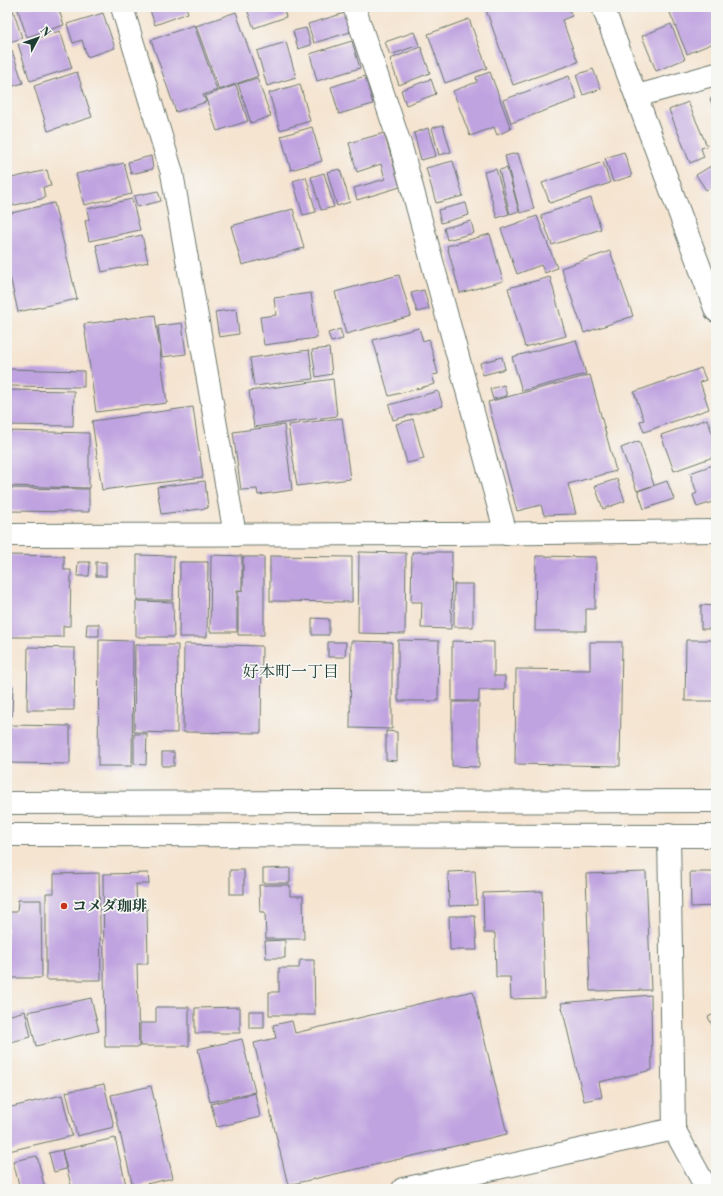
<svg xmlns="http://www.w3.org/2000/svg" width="723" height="1196" font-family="'Libre Bodoni','Noto Serif JP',serif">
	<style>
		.building { fill: #bfa3e0 }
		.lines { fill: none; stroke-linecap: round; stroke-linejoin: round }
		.minor-casing { stroke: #6a776b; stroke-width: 24 }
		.minor { stroke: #fff; stroke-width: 22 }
		.poi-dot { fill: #c8321e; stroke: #f6f6f2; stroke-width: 1.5 }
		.labels { text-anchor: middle; stroke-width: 3.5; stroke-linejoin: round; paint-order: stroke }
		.poi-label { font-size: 15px; font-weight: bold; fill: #1f3d34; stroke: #f6f6f2; text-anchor: start }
		.neighbourhood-label { font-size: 16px; fill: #1f3d34; stroke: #f6f6f2 }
	</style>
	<rect width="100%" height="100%" fill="#f6f6f2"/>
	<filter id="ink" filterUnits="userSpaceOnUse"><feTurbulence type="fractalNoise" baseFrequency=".025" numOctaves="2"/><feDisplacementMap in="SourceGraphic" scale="8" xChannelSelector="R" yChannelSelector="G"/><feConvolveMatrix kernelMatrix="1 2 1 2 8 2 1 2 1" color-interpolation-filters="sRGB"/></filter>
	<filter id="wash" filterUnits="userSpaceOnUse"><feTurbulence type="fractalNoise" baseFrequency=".012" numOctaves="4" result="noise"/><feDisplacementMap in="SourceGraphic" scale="16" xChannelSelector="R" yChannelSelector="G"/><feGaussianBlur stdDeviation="0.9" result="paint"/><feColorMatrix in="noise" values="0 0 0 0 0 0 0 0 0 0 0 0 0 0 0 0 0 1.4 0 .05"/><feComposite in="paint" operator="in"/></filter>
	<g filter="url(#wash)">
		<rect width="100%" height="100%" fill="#f5e4d0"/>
		<g id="blocks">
			<g class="building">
				<path d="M7,7H12L22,38L7,43Z"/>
				<path d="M17,7H58L64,25L27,37Z"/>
				<path d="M149,7H186L188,13L155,25Z"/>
				<path d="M246,7H283L286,17L254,28Z"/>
				<path d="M485,7H568L572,16L562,20L578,62L513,85Z"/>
				<path d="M674,7H716V42L687,54L670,13L676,10Z"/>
				<path d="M236,12L258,76L219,90L196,26Z"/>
				<path d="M103,13L115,48L87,57L82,40L73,43L67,24Z"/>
				<path d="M345,13L350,32L314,43L308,24Z"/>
				<path d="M469,19L487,68L445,83L428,34Z"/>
				<path d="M671,24L685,59L656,71L642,36Z"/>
				<path d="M194,25L217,90L203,95L206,102L176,112L151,40Z"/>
				<path d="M306,28L311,45L298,49L293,31Z"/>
				<path d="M60,31L72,68L30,81L18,44Z"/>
				<path d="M414,32L419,45L390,55L385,42Z"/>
				<path d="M352,41L360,68L317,81L310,54Z"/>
				<path d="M286,42L296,77L267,86L257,51Z"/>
				<path d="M421,47L430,73L399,85L390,59Z"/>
				<path d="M12,51L23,83L7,88V52Z"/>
				<path d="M593,69L601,89L583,95L576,75Z"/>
				<path d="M77,72L92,117L48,131L34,86Z"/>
				<path d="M490,72L511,129L497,135L494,127L470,136L453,91L477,82L476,77Z"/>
				<path d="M365,76L373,104L339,114L331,87Z"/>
				<path d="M569,76L577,99L511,123L503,100Z"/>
				<path d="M257,78L271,116L251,123L238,84Z"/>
				<path d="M431,79L436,94L406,105L401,90Z"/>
				<path d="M300,84L310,121L280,130L269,93Z"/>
				<path d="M236,85L248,121L217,131L205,96Z"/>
				<path d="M716,97V114L710,99Z"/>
				<path d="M688,102L707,146L701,148L704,157L690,163L669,110Z"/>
				<path d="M443,125L451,152L439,155L432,128Z"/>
				<path d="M312,127L322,161L291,170L281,136Z"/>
				<path d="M428,128L436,156L421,160L414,133Z"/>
				<path d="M384,133L400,187L357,200L354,188L385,179L381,164L357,172L349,143Z"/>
				<path d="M624,152L632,176L613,182L605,158Z"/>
				<path d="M518,153L534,209L520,213L505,156Z"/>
				<path d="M151,156L153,169L131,174L128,162Z"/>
				<path d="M453,161L463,196L436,203L426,168Z"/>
				<path d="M603,162L610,183L550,203L542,183Z"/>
				<path d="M124,163L132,194L84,205L76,174Z"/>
				<path d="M716,163V184L706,190L696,175Z"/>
				<path d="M507,168L519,211L510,214L499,170Z"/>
				<path d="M340,169L350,202L337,206L327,172Z"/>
				<path d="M496,169L509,214L497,218L484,172Z"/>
				<path d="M47,170L51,186L43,187L45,198L7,207V179Z"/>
				<path d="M324,173L334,207L321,210L311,177Z"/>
				<path d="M306,177L316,212L303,215L293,181Z"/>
				<path d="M158,191L161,201L137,207L134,196Z"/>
				<path d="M591,198L601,229L552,245L541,215Z"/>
				<path d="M132,199L140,230L89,241L85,221L89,220L87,209Z"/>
				<path d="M54,203L77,299L18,312L7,263V214Z"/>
				<path d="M466,203L469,215L441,223L438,210Z"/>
				<path d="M293,209L304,248L242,265L231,226Z"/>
				<path d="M537,216L557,268L545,273L541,265L517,274L501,229Z"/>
				<path d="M471,221L474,233L447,240L444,228Z"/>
				<path d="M490,234L503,281L460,293L447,246Z"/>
				<path d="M142,235L148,262L102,272L96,245Z"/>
				<path d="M610,251L633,316L584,333L561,268Z"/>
				<path d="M399,275L411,316L346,334L335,292Z"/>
				<path d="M550,277L566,336L525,347L508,288Z"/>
				<path d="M424,290L429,309L417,312L411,293Z"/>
				<path d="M311,293L317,338L264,345L260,317L276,315L274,298Z"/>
				<path d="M236,309L239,334L219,337L215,312Z"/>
				<path d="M155,315L167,403L96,412L84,324Z"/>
				<path d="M182,323L186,354L162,357L158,326Z"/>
				<path d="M419,328L423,341L429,339L438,374L432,375L435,384L389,396L373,340Z"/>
				<path d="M340,329L343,339L331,342L328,333Z"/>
				<path d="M576,340L586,374L522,391L512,357Z"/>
				<path d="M329,348L332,374L316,377L312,350Z"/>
				<path d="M309,350L313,379L254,386L250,358Z"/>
				<path d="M502,357L505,369L483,375L480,363Z"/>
				<path d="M701,368L706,380L700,382L709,409L644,432L640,421L644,420L634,392Z"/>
				<path d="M7,369L84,371V387L7,386Z"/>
				<path d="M590,375L616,471L568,484L576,514L544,515L541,505L517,511L488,402Z"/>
				<path d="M333,379L337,416L254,427L249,391Z"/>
				<path d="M504,385L507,396L493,399L490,389Z"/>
				<path d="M7,390L74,391L73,426L7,425Z"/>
				<path d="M438,391L443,406L393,420L389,405Z"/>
				<path d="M193,407L203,477L102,490L92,421Z"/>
				<path d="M342,418L350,479L297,486L288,425Z"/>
				<path d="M413,419L424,459L407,463L396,424Z"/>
				<path d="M707,419L716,443V456L674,471L661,435Z"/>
				<path d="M284,425L292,490L258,495L257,489L241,490L233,432Z"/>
				<path d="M7,431L89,433V488L7,486Z"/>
				<path d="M639,441L654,485L637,491L621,448Z"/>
				<path d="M716,464V501L697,507L693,495L697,493L690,473Z"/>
				<path d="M617,479L625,501L603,509L595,486Z"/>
				<path d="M205,481L208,508L161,514L157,487Z"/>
				<path d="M667,481L674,499L644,509L638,491Z"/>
				<path d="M7,488L89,489V512L7,511Z"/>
				<path d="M359,552L406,553L405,634L358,633Z"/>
				<path d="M412,552H452L451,629L421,628L422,602H411Z"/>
				<path d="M7,555L64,556V570H71L70,626H63V637H7Z"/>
				<path d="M137,555L174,556L173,600H137Z"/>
				<path d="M211,555L242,556V590H237V632H210Z"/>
				<path d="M270,556L352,557V602L270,601Z"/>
				<path d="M536,556L596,557L595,609H586V631H535Z"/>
				<path d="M243,557H264V635H238V591H243Z"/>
				<path d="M78,562H90L89,576H77Z"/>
				<rect x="96" y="562" width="10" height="14"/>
				<path d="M180,562H208L207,637H179Z"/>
				<rect x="454" y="584" width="19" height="43"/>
				<path d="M136,601L173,602L174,637H136Z"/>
				<path d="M701,605L716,606V629H701Z"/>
				<path d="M312,618L329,619V635H312Z"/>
				<path d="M87,624H99V636H86Z"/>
				<path d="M99,640L133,641L132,766H98Z"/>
				<path d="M398,640L439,641L438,701H398Z"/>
				<path d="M686,640H716V701H685Z"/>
				<path d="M351,641L392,642V729L350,728Z"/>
				<path d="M452,641L494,642V676H505V690H479V701H452Z"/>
				<path d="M328,642H346L345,657H328Z"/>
				<path d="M590,642H622L620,766L515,764L516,669L590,670Z"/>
				<path d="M184,644L262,646L261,733L183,732Z"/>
				<path d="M135,645H178L177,733L134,732Z"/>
				<path d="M28,647L75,648L74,710H27Z"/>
				<path d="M7,686H13L12,716H7Z"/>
				<path d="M452,702H479V767L452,766Z"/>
				<path d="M7,725L70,726V764L7,763Z"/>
				<path d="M386,731L397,732V761L386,760Z"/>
				<path d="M134,734H147L146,765L134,764Z"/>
				<rect x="162" y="752" width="12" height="14"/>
				<path d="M290,868V883H263V869Z"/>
				<rect x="230" y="870" width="14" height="24"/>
				<path d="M475,871L477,905L449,906L448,872Z"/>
				<path d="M646,872L651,990L590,991L586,874Z"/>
				<path d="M690,872H716V906L691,907Z"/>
				<path d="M99,873L101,980H46V893H54V874Z"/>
				<path d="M148,873L149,884H136L137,909L147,908L148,964H137L139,1047H105L103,874Z"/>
				<path d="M259,885H290V896H303L304,939H266L265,912H260Z"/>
				<path d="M542,891L545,998L511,999L510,977H496L495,933H484L483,893Z"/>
				<path d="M18,900H41L42,978H7V912H17Z"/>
				<path d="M449,916H475L477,950H450Z"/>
				<path d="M285,940V958H266L265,941Z"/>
				<path d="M300,960H314L315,1015H269V992H279V968H299Z"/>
				<path d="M473,991L507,1134L288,1185L254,1043L276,1038L273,1025L292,1021L295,1033Z"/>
				<path d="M651,995L652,1070L599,1082L602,1097L584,1101L561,1003Z"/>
				<path d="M91,998L99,1031L36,1046L28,1012Z"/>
				<path d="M156,1007H189V1046H140V1023H156Z"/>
				<path d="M240,1007V1033H195V1008Z"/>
				<path d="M716,1007V1023L712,1025L708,1017L716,1013L713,1008Z"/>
				<path d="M25,1011L31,1037L7,1043V1016Z"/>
				<rect x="249" y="1011" width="15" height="17"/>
				<path d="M242,1039L255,1092L210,1102L198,1049Z"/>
				<path d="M104,1084L114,1127L77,1136L66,1092Z"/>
				<path d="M151,1086L173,1178L133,1187L111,1095Z"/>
				<path d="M255,1093L260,1117L217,1127L211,1104Z"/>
				<path d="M62,1095L72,1136L9,1151L7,1143V1108Z"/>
				<path d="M115,1138L127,1189H72L62,1150Z"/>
				<path d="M62,1150L66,1169L54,1172L49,1153Z"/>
				<path d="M37,1156L45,1189H20L13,1161Z"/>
			</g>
		</g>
	</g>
	<g filter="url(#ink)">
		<use href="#blocks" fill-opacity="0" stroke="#6a776b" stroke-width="1"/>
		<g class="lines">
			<g class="minor-casing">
				<g id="minor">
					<path d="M122,7L172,173L235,535"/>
					<path d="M354,7L401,147L506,534"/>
					<path d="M603,7L716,311"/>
					<path d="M637,96L716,74"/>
					<path d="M7,535L453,534L716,531"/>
					<path d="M7,803L716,801"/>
					<path d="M7,835L716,836"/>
					<path d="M669,835L674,1129L707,1189"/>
					<path d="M403,1189L674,1129"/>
				</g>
			</g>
			<use href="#minor" class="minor"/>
		</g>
	</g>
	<circle class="poi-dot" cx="64" cy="906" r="4"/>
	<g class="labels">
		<g class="poi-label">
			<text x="72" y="911">コメダ珈琲</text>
		</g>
		<g class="neighbourhood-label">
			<text x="291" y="677">好本町一丁目</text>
		</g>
	</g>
	<rect width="723" height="1196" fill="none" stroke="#f6f6f2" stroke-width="24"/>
	<g transform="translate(38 38) rotate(49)" stroke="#f6f6f2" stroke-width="3" paint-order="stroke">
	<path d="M0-3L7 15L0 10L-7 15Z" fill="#1f3d34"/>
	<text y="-6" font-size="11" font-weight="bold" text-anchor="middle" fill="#1f3d34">N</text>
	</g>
</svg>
